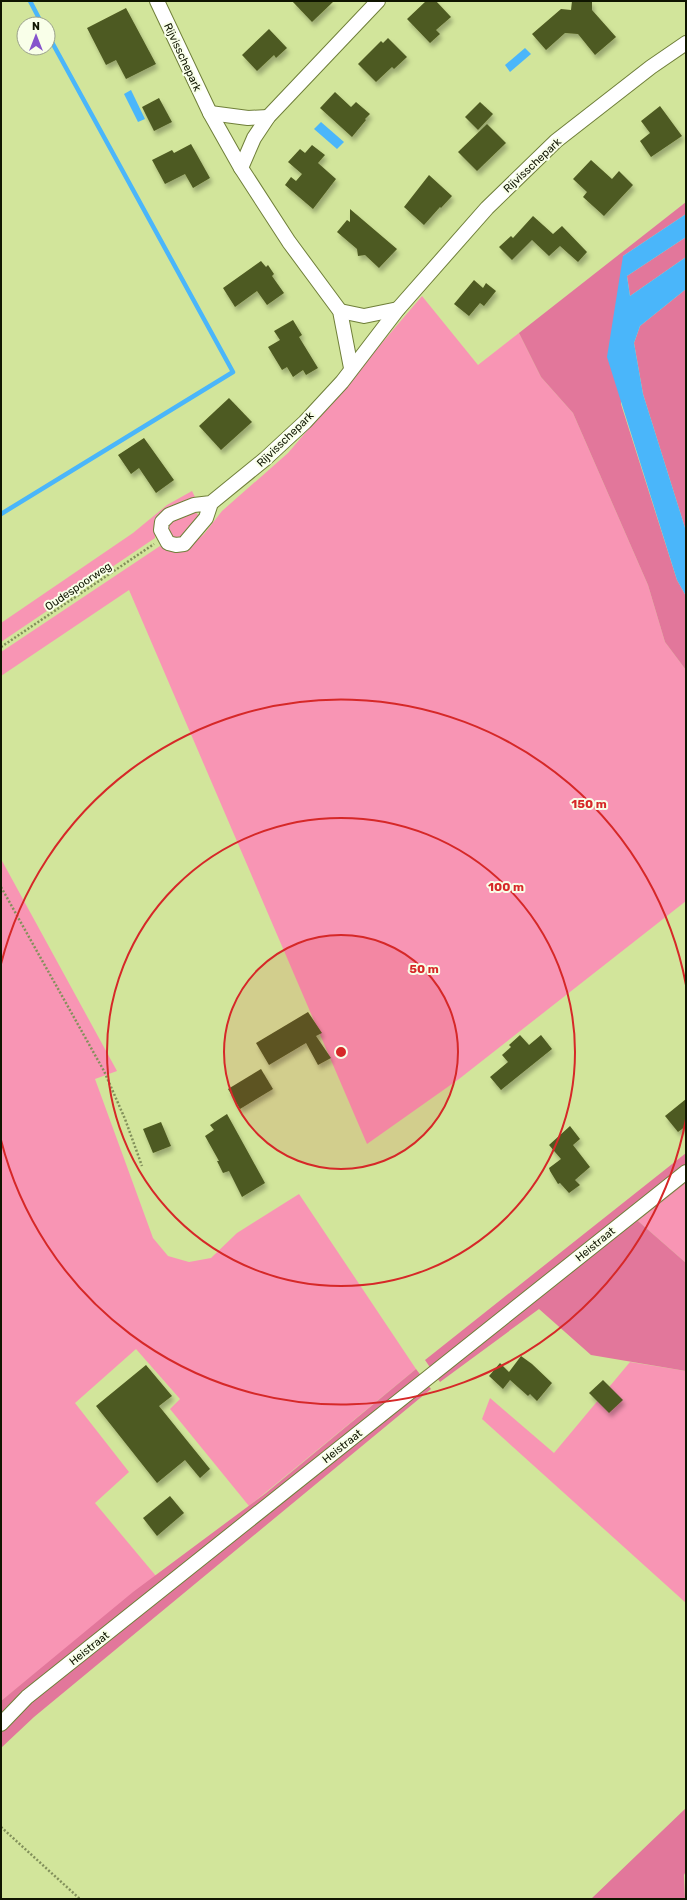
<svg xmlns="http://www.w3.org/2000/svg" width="687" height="1900" font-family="Rubik,sans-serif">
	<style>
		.green { fill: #f895b4 }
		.forest { fill: #e2779b }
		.water { fill: #4ab6fa }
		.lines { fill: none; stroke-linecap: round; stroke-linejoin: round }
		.stream { stroke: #4ab6fa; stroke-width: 4.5 }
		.building { fill: #4e5a20; filter: url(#shadow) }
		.street-casing { stroke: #6f7f39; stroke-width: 16 }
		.path { stroke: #82905b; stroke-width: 2.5; stroke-dasharray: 2 2; stroke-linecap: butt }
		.street { stroke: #fff; stroke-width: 14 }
		.ring { fill: none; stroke: #d62828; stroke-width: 2 }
		.labels { text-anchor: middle; stroke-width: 4; stroke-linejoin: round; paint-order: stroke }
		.street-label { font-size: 11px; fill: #0f1500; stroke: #f9ffe9 }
		.centre { fill: #d62828; stroke: #f9ffe9; stroke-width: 2 }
		.ring-label { font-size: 12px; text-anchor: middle; font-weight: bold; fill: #d62828; stroke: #f9ffe9; stroke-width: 4; stroke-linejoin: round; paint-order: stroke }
	</style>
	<defs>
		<filter id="shadow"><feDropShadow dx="2.5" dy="4.5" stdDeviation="2" flood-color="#0004"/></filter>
	</defs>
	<rect width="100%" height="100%" fill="#d2e59b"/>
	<g class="green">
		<path d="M422,296L478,365L519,333L541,377L573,413L648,585L665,642L686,670V901L459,1079L367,1144L129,590L1,676V652L160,546L169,551H180L190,546L204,534L222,511L288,453Z"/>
		<path d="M192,491L195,497C172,507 155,508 155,538L1,642V623L133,533L167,505Z"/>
		<path d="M195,511L199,516L179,540L168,536L167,524L171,520Z"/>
		<path d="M1,859L117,1071L95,1079L153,1238L168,1256L189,1262L211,1258L237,1233L299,1194L416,1369L249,1506L170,1409L180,1399L136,1349L75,1403L129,1472L95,1503L156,1576L1,1701Z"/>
		<path d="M686,1183V1263L638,1221Z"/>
		<path d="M630,1362L686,1371V1603L482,1419L490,1398L554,1453Z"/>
	</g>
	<g class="forest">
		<path d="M686,202V214L623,256L621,404L677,580L686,596V670L665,642L648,585L573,413L541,377L519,333Z"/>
		<path d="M686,237V257L630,296L627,276Z"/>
		<path d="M686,289V531L643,394L634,343L640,326Z"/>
		<path d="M686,1153V1183L638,1221L686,1263V1371L591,1355L539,1309L440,1382L425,1360Z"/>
		<path d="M416,1369L431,1389L34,1717L1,1748V1701L133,1592L266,1493Z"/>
		<path d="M686,1808V1871L684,1875L685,1899H591Z"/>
	</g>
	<g class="water">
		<path d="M525,48L531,54L510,72L505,65Z"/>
		<path d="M131,90L145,119L138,122L124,94Z"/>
		<path d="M321,122L344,142L337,149L314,129Z"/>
		<path d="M686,214V237L627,276L630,296L686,257V289L640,326L634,343L643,394L686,531V596L677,580L607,357L623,256Z"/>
	</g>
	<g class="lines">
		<g class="stream">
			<path d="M30,1L42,24"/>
			<path d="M1,514L233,372L48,35"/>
		</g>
	</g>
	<g class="building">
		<path d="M292,1H334L312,22Z"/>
		<path d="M426,1H436L451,17L436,30L440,34L430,43L407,19Z"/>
		<path d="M572,1H592V10L616,37L595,55L578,34L565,33L546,50L532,34L561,9L571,10Z"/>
		<path d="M126,8L156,64L126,79L116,60L106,65L87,28Z"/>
		<path d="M269,29L287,48L276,58L274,55L257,71L242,55Z"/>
		<path d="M388,38L407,57L394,69L392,67L376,82L358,64L381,41L383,43Z"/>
		<path d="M335,92L351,107L356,102L370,114L365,119L366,120L352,137L320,108Z"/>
		<path d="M159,98L172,122L154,131L142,107Z"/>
		<path d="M480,102L493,114L478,130L465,117Z"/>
		<path d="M660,106L682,136L651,157L640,141L650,133L641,121Z"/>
		<path d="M487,124L506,143L477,171L458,152Z"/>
		<path d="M191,144L210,178L193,188L185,174L165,184L152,160L172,150L174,153Z"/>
		<path d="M312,145L325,155L318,163L336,179L313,209L285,185L291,177L296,181L302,174L288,162L300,149L305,153Z"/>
		<path d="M591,160L612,179L619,171L633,185L604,216L583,197L587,192L573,179Z"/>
		<path d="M429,175L452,196L441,208L440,207L424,225L404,207Z"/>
		<path d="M350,209L397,249L379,268L365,255L358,256L357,249L337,232L347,220L350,222Z"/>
		<path d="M533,216L553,234L562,226L587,252L578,262L560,246L549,256L532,240L512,260L499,247L511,236L513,238Z"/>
		<path d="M261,261L266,267L268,265L274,274L272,276L284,293L267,305L257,291L235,307L223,288Z"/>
		<path d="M474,280L483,288L486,283L496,291L484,306L480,303L469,316L454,304Z"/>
		<path d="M293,320L302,335L299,337L318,368L306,375L303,370L293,377L287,367L282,370L268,347L280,340L274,331Z"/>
		<path d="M229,398L252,422L221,450L199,426Z"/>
		<path d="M144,438L174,480L156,493L139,468L131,474L118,455Z"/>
		<path d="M308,1012L322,1033L316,1036L331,1058L318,1065L306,1043L269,1065L256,1043Z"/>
		<path d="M520,1035L529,1045L541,1035L552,1049L501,1090L490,1077L508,1062L502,1055L511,1047L509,1045Z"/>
		<path d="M261,1069L273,1089L240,1109L228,1089Z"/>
		<path d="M686,1099V1126L678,1132L665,1116Z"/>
		<path d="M227,1114L265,1183L242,1197L229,1171L223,1173L217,1161H219L205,1136L214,1130L210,1125Z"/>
		<path d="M161,1122L171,1146L153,1153L143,1129Z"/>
		<path d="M570,1126L580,1139L573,1145L590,1167L575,1180L580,1185L569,1193L560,1183L558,1184L550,1171L549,1168L561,1159L549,1145Z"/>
		<path d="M521,1356L532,1364L552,1383L537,1401L530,1394L528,1396L510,1380L503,1389L489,1376L500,1363L509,1372Z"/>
		<path d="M146,1365L172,1396L159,1406L210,1469L200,1478L185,1460L157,1483L96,1406Z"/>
		<path d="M603,1380L623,1400L609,1413L589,1393Z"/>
		<path d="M170,1496L184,1513L157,1536L143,1518Z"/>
	</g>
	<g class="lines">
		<g class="street-casing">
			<g id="street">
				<path d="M157,1L210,113L241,168L289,242L340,311L351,368"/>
				<path d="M210,113L248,118L268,117"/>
				<path d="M241,168L254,138L268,117L378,1"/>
				<path d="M340,311L364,316L398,309"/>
				<path d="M211,503L206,518L184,544L176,545L168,543L161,530L162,522L169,515L194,505L211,503L265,459L305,422L342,382L398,309L487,208L556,141L651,67L686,43"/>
				<path d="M1,1724L27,1697L686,1172"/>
			</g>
		</g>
		<g class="path">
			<path d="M1,647L154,544"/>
			<path d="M1,887L104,1071L125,1119L142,1166"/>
			<path d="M1,1827L80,1899"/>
		</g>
		<use href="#street" class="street"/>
	</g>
	<circle cx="341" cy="1052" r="117" fill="#d62828" fill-opacity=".12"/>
	<g class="ring">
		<circle cx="341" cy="1052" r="117"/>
		<circle cx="341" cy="1052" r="234"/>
		<path d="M686 1119A351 351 0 0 1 1 1140M1 964A351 351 0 0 1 686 985"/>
	</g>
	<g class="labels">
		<g class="street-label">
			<text transform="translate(183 57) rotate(65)" y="4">Rijvisschepark</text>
			<text transform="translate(532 165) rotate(-43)" y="4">Rijvisschepark</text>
			<text transform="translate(285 439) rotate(-44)" y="4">Rijvisschepark</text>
			<text transform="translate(78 586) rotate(-34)" y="4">Oudespoorweg</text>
			<text transform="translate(595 1244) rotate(-39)" y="4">Heistraat</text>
			<text transform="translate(342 1446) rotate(-38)" y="4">Heistraat</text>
			<text transform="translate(89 1648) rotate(-38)" y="4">Heistraat</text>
		</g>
	</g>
	<circle cx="341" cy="1052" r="6" class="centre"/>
	<g class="ring-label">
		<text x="589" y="808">150 m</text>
		<text x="506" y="891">100 m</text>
		<text x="424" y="973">50 m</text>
	</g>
	<rect width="687" height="1900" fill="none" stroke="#0f1500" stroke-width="4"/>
	<g transform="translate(36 36)"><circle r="19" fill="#f9ffe9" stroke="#9ba18c"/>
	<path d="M0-3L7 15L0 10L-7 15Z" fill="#8654cc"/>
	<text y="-6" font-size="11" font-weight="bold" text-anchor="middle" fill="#0f1500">N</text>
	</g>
</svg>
